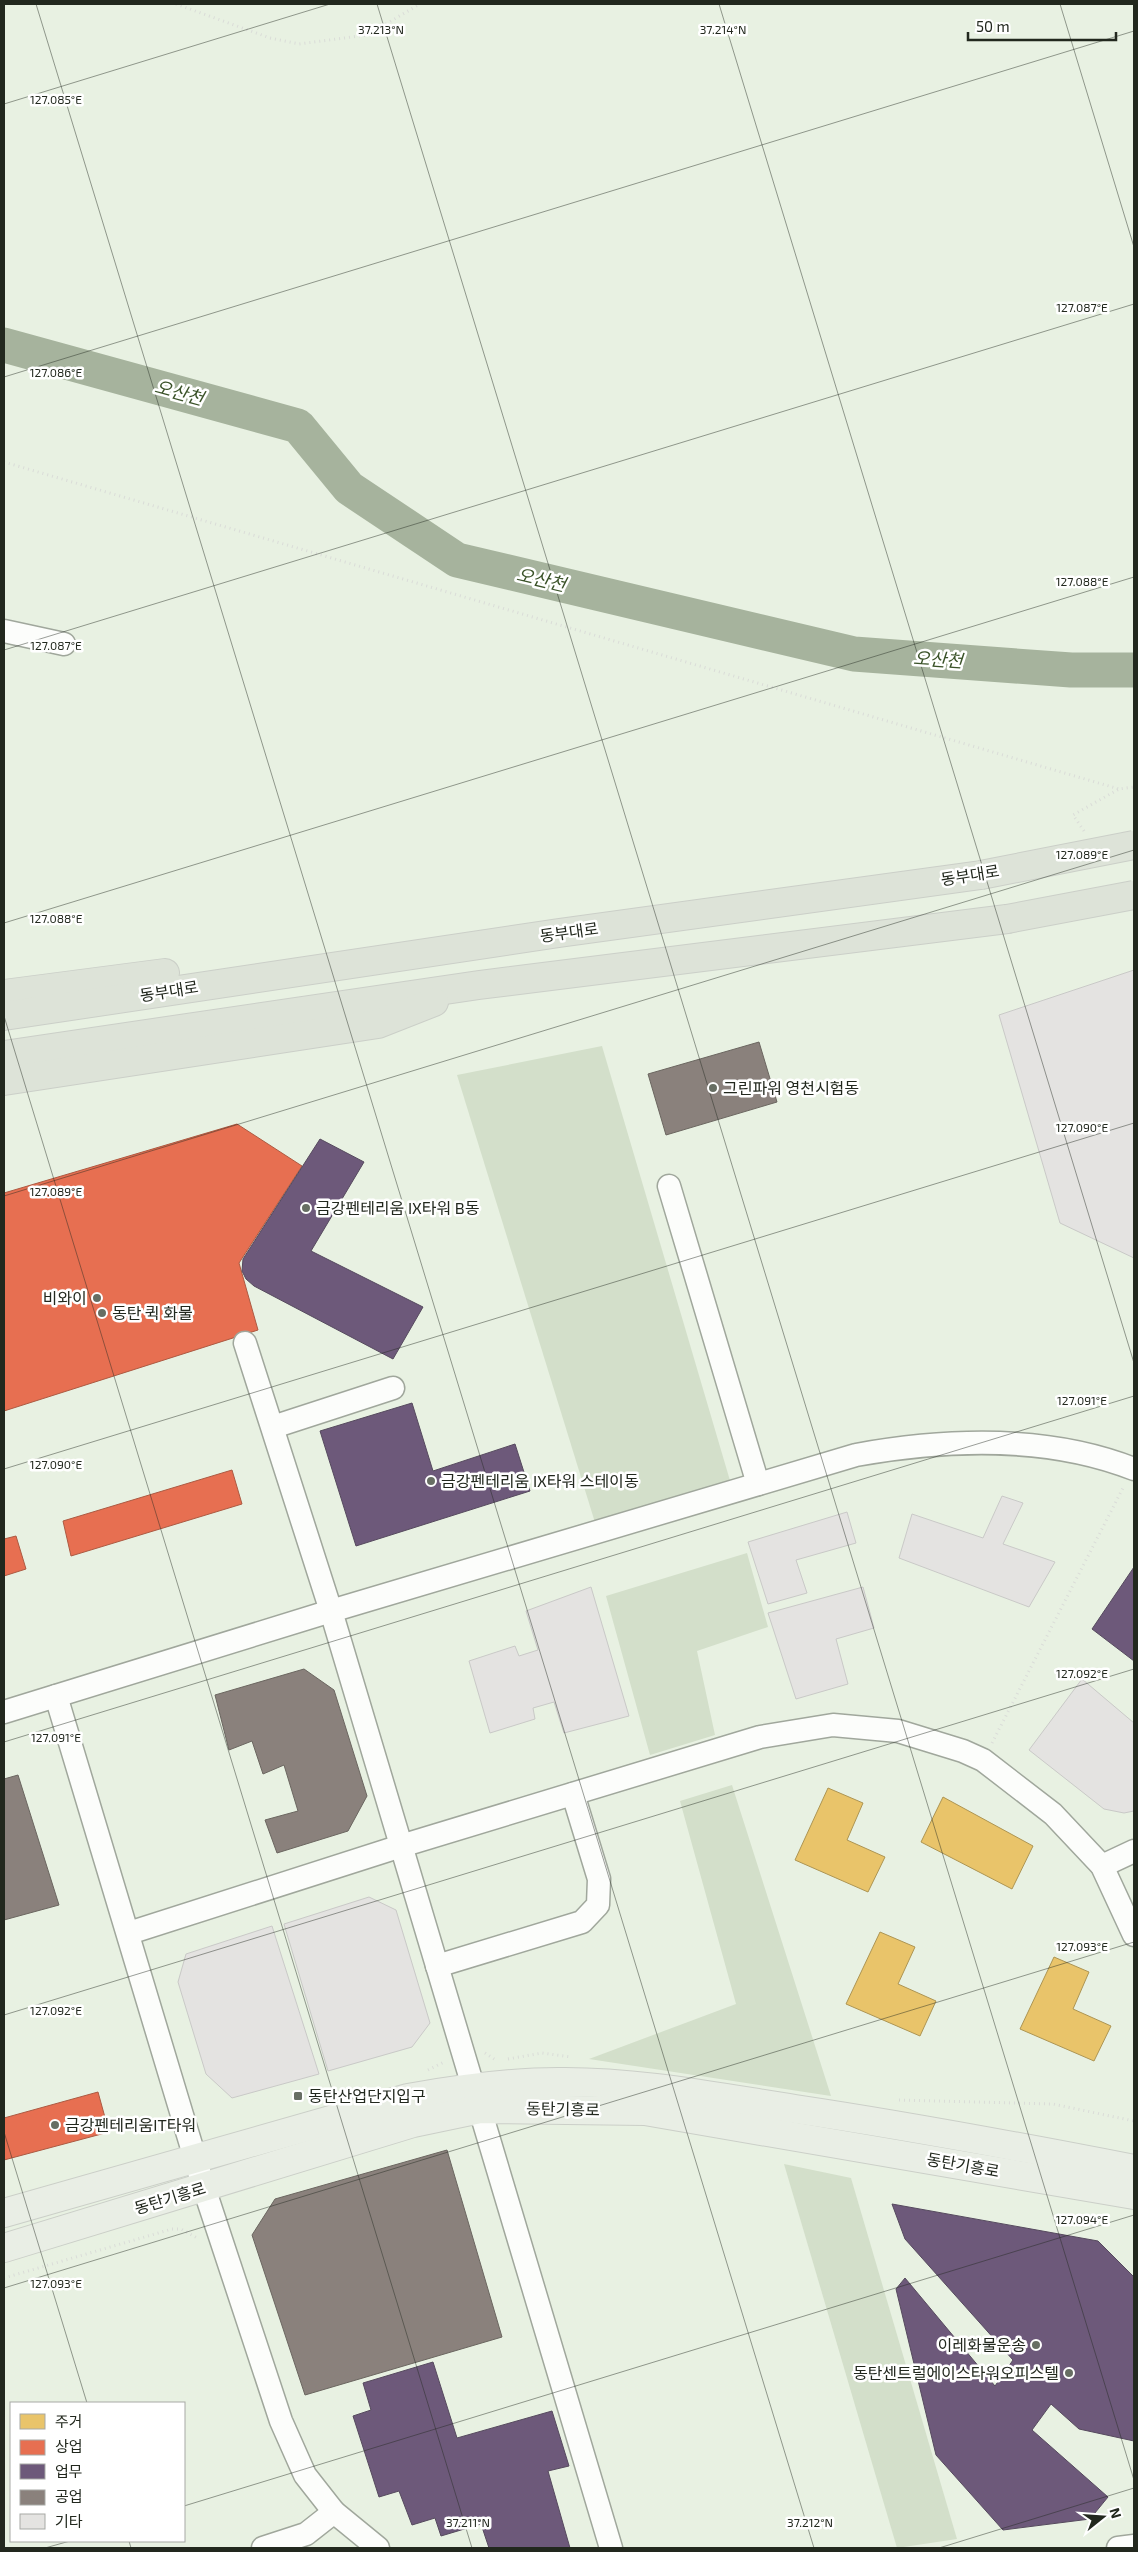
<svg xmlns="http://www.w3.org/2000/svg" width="1138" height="2552" font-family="'Exo 2','Noto Sans KR',sans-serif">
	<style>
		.green { fill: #d3dfca }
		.homes { fill: #e9c46a; stroke: #ad9553 }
		.shops { fill: #e76f51; stroke: #ac5a42 }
		.offices { fill: #6d597a; stroke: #564a5e }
		.industry { fill: #8a817c; stroke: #6b6660 }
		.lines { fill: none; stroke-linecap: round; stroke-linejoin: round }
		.river { stroke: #a6b39d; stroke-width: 35 }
		.building { fill: #e4e3e1; stroke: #c9c9c7 }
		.minor-casing { stroke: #a0a79c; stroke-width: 25 }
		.major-casing { stroke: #cbcfc8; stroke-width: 30 }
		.highway-casing { stroke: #cbcfc8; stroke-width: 30 }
		.path { stroke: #dadcd8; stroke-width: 3; stroke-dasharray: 1 4; stroke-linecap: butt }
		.minor { stroke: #fcfdfb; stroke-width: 22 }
		.major { stroke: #e9eee5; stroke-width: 28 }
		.highway { stroke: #dde3d8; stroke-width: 28 }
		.highway-bridge-casing { stroke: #cbcfc8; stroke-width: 30; stroke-linecap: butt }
		.highway-bridge { stroke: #dde3d8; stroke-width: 28 }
		.ticks { fill: none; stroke: #22281e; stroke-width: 1; stroke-opacity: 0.45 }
		.poi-dot { fill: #676e63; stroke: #fff; stroke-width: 2 }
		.labels { text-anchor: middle; stroke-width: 5; stroke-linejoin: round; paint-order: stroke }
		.street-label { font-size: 16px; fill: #22281e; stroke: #fff }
		.poi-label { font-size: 16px; fill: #22281e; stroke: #fff; text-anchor: start }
		.water-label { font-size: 18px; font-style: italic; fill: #3a5228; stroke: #fff }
		.ticks-label { font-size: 12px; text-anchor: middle; fill: #22281e; stroke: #fff; stroke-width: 5; stroke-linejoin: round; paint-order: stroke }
	</style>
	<rect width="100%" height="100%" fill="#e8f1e2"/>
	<g class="green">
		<path d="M602,1046L731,1484L597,1529L457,1075Z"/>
		<path d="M747,1553L768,1627L697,1651L715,1735L650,1755L606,1596Z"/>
		<path d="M732,1785L831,2096L589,2059L736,2004L680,1801Z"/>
		<path d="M784,2164L851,2178L957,2539L897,2548Z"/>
	</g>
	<g class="homes">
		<path d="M828,1788L863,1803L847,1840L885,1857L868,1892L795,1860Z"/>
		<path d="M943,1797L1033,1846L1012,1889L921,1842Z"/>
		<path d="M880,1932L915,1947L898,1984L936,2001L920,2036L846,2004Z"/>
		<path d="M1054,1957L1089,1972L1073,2009L1111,2026L1094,2061L1020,2029Z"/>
	</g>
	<g class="shops">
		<path d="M237,1124L302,1166L239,1263L258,1330L4,1411V1193Z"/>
		<path d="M514,1455L523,1484L506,1490L497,1460Z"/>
		<path d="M496,1460L505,1490L484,1496L476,1467Z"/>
		<path d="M232,1470L242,1504L71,1556L63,1521Z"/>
		<path d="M16,1536L26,1569L4,1576V1539Z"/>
		<path d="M98,2092L109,2132L4,2160V2118Z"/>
	</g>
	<g class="offices">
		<path d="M320,1139L364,1162L311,1251L423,1307L393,1359L254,1286L246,1279L242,1271L243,1259Z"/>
		<path d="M412,1403L433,1471L515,1444L530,1491L356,1546L320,1431Z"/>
		<path d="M1134,1567V1661L1092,1629Z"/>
		<path d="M892,2204L1098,2241L1134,2277V2441L1079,2429L1051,2404L1032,2430L1108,2497L1090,2519L1003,2530L936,2455L896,2289L905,2278L995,2386L1013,2360L905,2239Z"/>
		<path d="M433,2362L457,2438L552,2411L569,2466L548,2471L570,2548H489L481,2524L441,2536L435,2518L412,2525L399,2491L379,2497L353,2416L371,2410L363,2383Z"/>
	</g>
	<g class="industry">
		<path d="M759,1042L777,1102L666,1135L648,1074Z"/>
		<path d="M304,1669L334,1690L367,1796L348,1831L277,1853L265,1820L298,1811L284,1765L263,1774L252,1741L229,1750L215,1695Z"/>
		<path d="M18,1775L59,1905L4,1920V1779Z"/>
		<path d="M447,2150L502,2337L305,2395L252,2235L275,2199Z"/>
	</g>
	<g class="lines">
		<path class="river" d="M4,345L298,426L349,488L457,560L854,654L1071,670H1134"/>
	</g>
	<g class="building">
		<path d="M1134,970V1258L1060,1223L999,1015Z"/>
		<path d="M1002,1496L1023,1503L1003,1544L1055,1562L1029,1607L899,1558L912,1514L983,1538Z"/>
		<path d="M847,1512L856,1543L796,1560L807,1593L768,1604L748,1542Z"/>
		<path d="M591,1587L629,1716L564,1733L554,1702L533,1708L535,1719L490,1733L469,1661L515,1646L519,1656L538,1650L526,1611Z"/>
		<path d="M863,1587L874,1628L836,1639L848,1684L796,1699L768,1613Z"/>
		<path d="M1082,1679L1134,1723V1811L1124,1813L1104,1809L1029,1750Z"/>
		<path d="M369,1897L396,1910L430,2023L412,2047L328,2071L284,1924Z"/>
		<path d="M272,1926L319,2074L232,2098L206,2074L178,1982L186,1954Z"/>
	</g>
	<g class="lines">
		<g class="minor-casing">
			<g id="minor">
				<path d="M4,631L64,644"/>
				<path d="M669,1186L758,1484"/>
				<path d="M245,1343L331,1611L611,2548"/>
				<path d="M273,1427L393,1388"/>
				<path d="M56,1696L204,2188L281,2421L305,2475L334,2512L378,2548"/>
				<path d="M4,1712L331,1611L856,1455C945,1439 1048,1435 1134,1469"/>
				<path d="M1102,1866L1134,1851"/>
				<path d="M129,1933L401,1846L760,1737L833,1725L898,1731L963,1751L983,1760L1053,1814L1102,1866L1134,1935"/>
				<path d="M437,1966L582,1922L598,1905L599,1879L573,1794"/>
				<path d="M263,2548L306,2534L334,2512"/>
				<path d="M1118,2548L1134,2546"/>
			</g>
		</g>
		<g class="major-casing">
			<g id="major">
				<path d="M4,2213L408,2098C458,2089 507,2082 558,2082C638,2081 717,2097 795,2109C909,2126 1021,2147 1134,2169"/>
				<path d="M4,2248L413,2123L480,2109L645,2111L1134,2195"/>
			</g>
		</g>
		<g class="highway-casing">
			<g id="highway">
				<path d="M4,994L165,973"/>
				<path d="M4,1016L559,933L981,875"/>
				<path d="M4,1055L479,985L1007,919"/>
				<path d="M4,1081L378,1024L434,1002"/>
			</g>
		</g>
		<g class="path">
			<path d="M176,4L270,38L299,44L367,35L420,4"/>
			<path d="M4,462L1119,789"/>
			<path d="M1084,831L1073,815L1119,789L1134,787"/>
			<path d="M992,1743L1124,1486"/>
			<path d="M485,2053L497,2061"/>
			<path d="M508,2059L542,2053L571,2057"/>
			<path d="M428,2070L444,2062"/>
			<path d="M899,2100L1053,2104L1134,2121"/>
			<path d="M4,2278L172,2229H181L199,2239"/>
		</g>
		<use href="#minor" class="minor"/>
		<use href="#major" class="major"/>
		<use href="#highway" class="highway"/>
		<g class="highway-bridge-casing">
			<g id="highway-bridge">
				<path d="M981,875L1134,845"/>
				<path d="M1007,919L1134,895"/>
			</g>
		</g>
		<use href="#highway-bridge" class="highway-bridge"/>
	</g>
	<path class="ticks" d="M36,4L814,2548M377,4L1134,2480M719,4L1134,1363M1060,4L1134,247M4,104L330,4M4,377L1134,31M4,650L1134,304M4,923L1134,577M4,1016L472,2548M4,1196L1134,850M4,1469L1134,1123M4,1742L1134,1396M4,2015L1134,1669M4,2132L87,2403M4,2288L1134,1942M184,2506L1134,2215M129,2541L131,2548M45,2548L70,2541M939,2548L1134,2488"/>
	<g class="poi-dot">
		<circle cx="713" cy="1088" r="5"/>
		<circle cx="306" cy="1208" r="5"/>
		<circle cx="97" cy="1298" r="5"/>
		<circle cx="102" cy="1313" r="5"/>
		<circle cx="431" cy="1481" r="5"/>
		<rect x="293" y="2091" width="10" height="10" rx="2.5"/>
		<circle cx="55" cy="2125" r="5"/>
		<circle cx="1036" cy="2345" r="5"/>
		<circle cx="1069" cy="2373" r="5"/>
	</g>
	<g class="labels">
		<g class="street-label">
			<text transform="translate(970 875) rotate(-9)" y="6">동부대로</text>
			<text transform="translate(569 932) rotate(-8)" y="6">동부대로</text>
			<text transform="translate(169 991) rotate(-9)" y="6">동부대로</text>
			<text transform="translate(563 2109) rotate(1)" y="6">동탄기흥로</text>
			<text transform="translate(963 2165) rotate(10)" y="6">동탄기흥로</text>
			<text transform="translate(170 2198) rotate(-17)" y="6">동탄기흥로</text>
		</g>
		<g class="poi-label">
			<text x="723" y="1094">그린파워 영천시험동</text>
			<text x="316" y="1214">금강펜테리움 IX타워 B동</text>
			<text x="87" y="1304" text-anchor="end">비와이</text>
			<text x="112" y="1319">동탄 퀵 화물</text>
			<text x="441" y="1487">금강펜테리움 IX타워 스테이동</text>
			<text x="308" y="2102">동탄산업단지입구</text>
			<text x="65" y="2131">금강펜테리움IT타워</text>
			<text x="1026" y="2351" text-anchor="end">이레화물운송</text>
			<text x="1059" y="2379" text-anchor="end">동탄센트럴에이스타워오피스텔</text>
		</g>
		<g class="water-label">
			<text transform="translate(179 393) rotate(15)" y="6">오산천</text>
			<text transform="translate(541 580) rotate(13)" y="6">오산천</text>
			<text transform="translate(938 660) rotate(4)" y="6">오산천</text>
		</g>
	</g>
	<g class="ticks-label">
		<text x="381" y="34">37.213°N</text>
		<text x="723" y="34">37.214°N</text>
		<text x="56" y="104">127.085°E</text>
		<text x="1082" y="312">127.087°E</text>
		<text x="56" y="377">127.086°E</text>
		<text x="1082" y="586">127.088°E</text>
		<text x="56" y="650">127.087°E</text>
		<text x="1082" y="859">127.089°E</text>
		<text x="56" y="923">127.088°E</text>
		<text x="1082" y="1132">127.090°E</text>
		<text x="56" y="1196">127.089°E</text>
		<text x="1082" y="1405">127.091°E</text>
		<text x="56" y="1469">127.090°E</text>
		<text x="1082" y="1678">127.092°E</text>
		<text x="56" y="1742">127.091°E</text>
		<text x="1082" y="1951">127.093°E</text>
		<text x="56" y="2015">127.092°E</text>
		<text x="1082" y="2224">127.094°E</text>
		<text x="56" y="2288">127.093°E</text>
		<text x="468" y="2527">37.211°N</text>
		<text x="810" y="2527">37.212°N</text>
	</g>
	<rect width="1138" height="2552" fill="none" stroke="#22281e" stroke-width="10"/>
	<rect x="10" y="2402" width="175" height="140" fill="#ffffff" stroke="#a7a9a5"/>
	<rect x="20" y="2414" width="25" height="15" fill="#e9c46a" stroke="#a7a9a5"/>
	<text x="55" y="2427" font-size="15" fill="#22281e">주거</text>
	<rect x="20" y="2440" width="25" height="15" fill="#e76f51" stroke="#a7a9a5"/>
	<text x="55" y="2452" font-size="15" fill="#22281e">상업</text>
	<rect x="20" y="2464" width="25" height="15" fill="#6d597a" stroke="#a7a9a5"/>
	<text x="55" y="2477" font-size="15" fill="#22281e">업무</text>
	<rect x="20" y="2490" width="25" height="15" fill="#8a817c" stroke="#a7a9a5"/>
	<text x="55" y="2502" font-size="15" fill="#22281e">공업</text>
	<rect x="20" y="2514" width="25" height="15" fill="#e4e3e1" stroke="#a7a9a5"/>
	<text x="55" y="2527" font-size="15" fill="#22281e">기타</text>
	<g transform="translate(1103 2517) rotate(73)" stroke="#ffffff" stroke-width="4" paint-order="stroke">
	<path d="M0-4L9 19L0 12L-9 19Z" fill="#22281e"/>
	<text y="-8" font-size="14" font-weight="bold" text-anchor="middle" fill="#22281e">N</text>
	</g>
	<path d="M968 32v8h148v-8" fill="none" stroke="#22281e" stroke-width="2.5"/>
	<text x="976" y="32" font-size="15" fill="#22281e" stroke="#ffffff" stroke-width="4" paint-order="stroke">50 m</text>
</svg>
